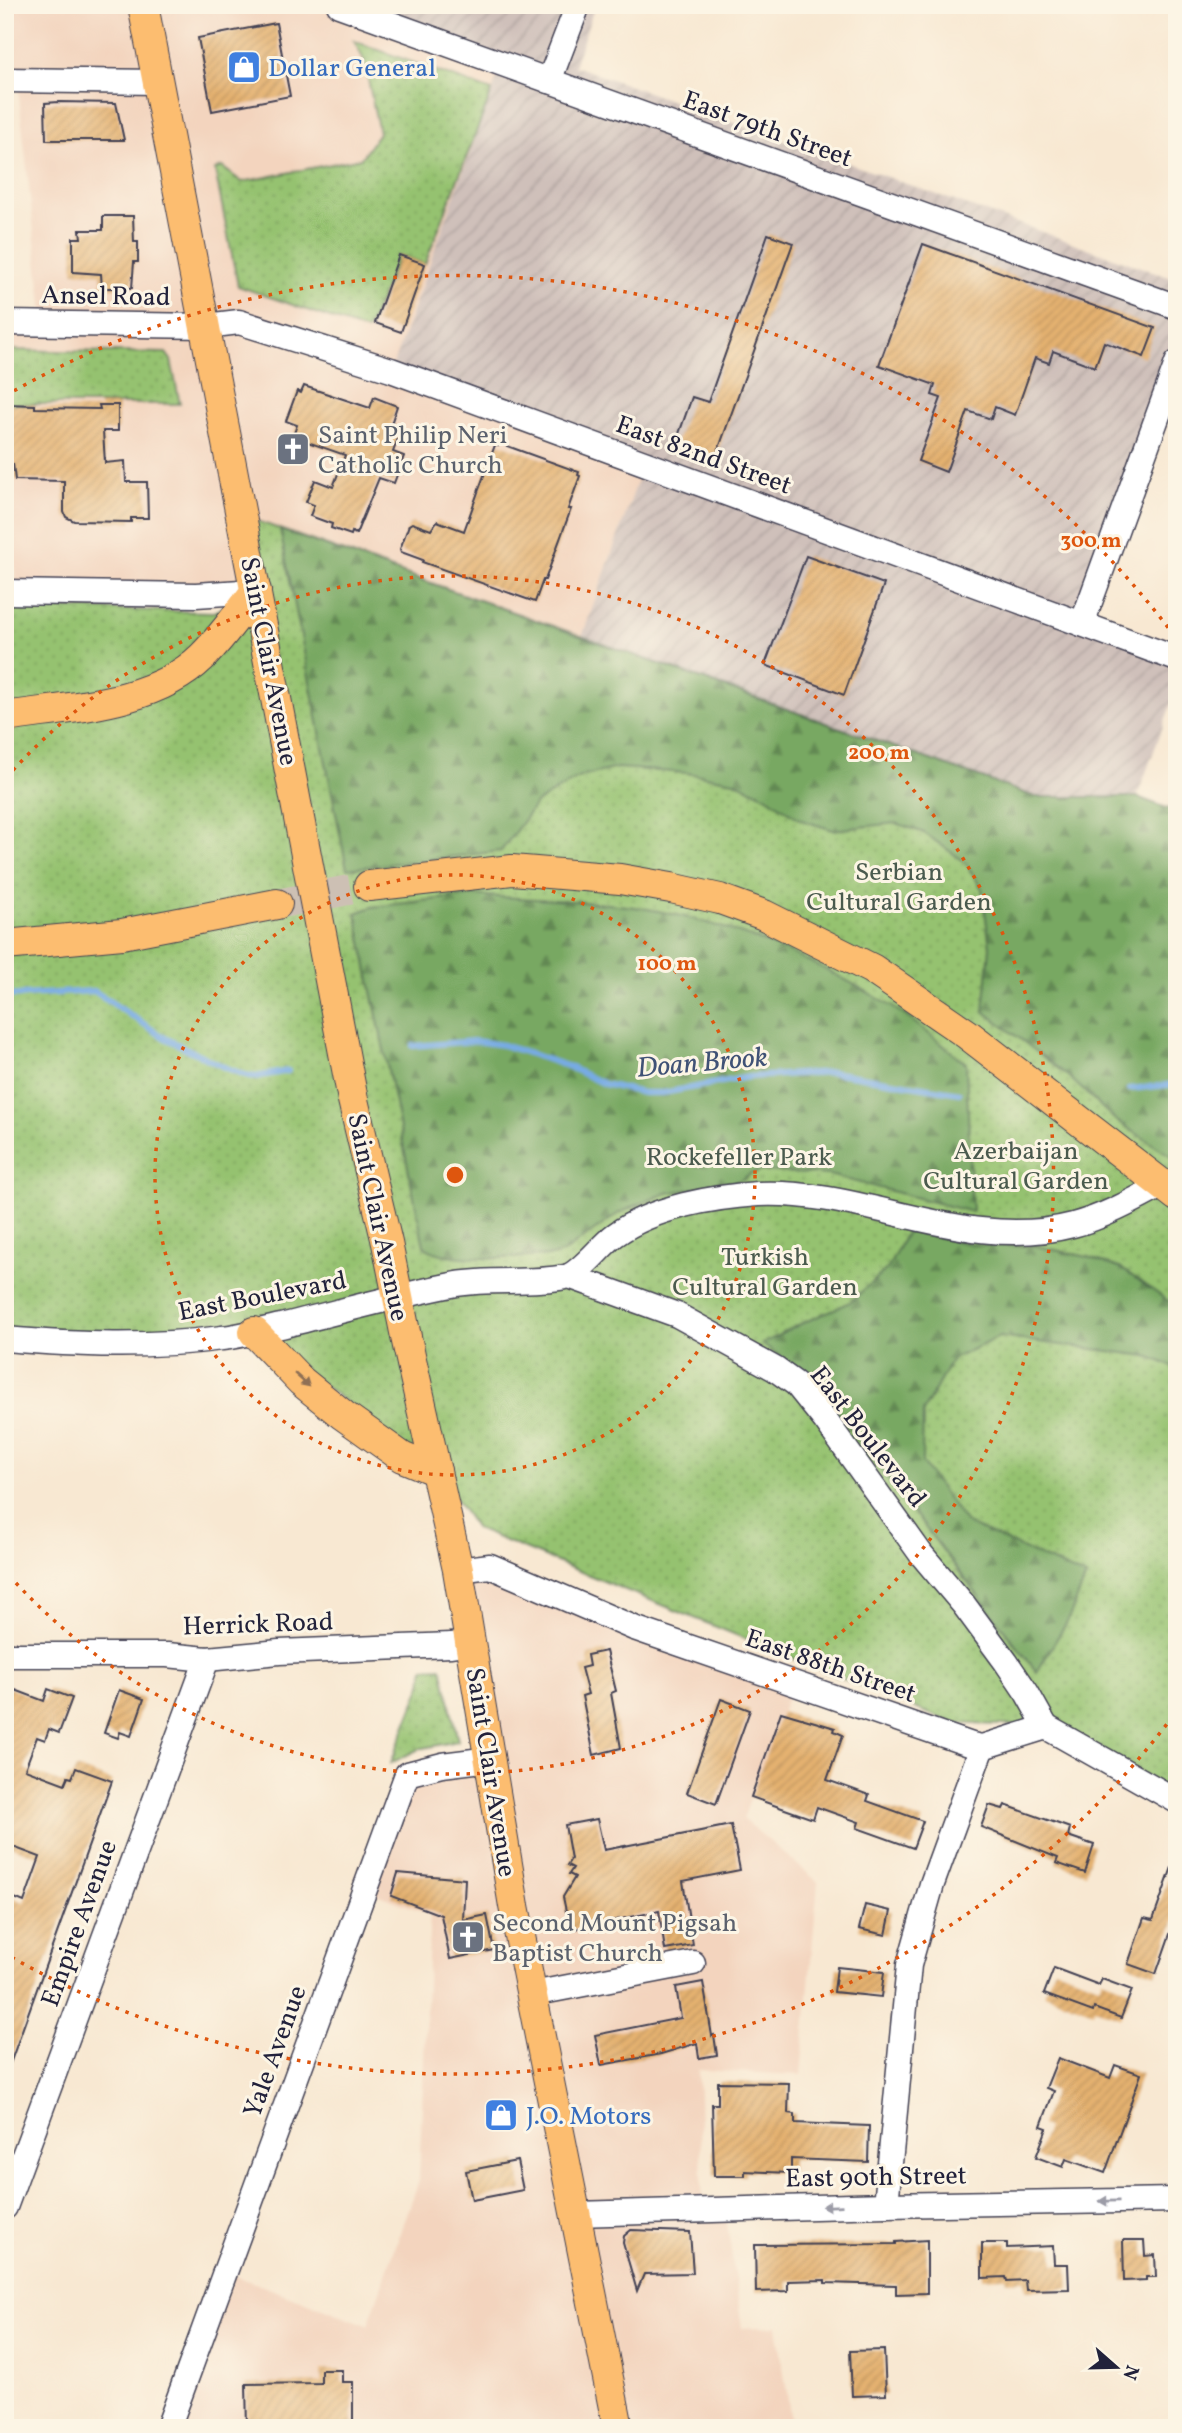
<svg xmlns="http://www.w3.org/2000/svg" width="1182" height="2433" font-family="Vollkorn,serif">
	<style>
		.built { fill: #f3d4be }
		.industrial { fill: url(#industrial-furrows) }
		.green { fill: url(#green-dots); stroke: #5c7256; stroke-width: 2 }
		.forest { fill: url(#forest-firs); stroke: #4d654e; stroke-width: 2 }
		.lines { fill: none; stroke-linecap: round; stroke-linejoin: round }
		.stream { stroke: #77abe4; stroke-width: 6 }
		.building { fill: url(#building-hatch) }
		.major-tunnel { stroke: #cdc0b4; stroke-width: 30; stroke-dasharray: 30 15; stroke-linecap: butt }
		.minor-casing { stroke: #424052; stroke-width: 27 }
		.major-casing { stroke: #424052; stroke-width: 32 }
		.minor { stroke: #fff; stroke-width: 24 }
		.major { stroke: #fcbd6f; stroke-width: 30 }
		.oneway { fill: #8f7055 }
		.oneway2 { fill: #9c9ca7 }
		.ring { fill: none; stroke: #de560e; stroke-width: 3.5; stroke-dasharray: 3.5 7 }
		.labels { text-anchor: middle; stroke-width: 6; stroke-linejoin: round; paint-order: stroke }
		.shop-label { font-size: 26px; fill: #366cbe; stroke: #fcf5e5; text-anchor: start }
		.street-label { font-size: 26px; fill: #22223b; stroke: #fcf5e5 }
		.worship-label { font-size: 26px; fill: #5b616d; stroke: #fcf5e5; text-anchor: start }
		.park-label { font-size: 26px; fill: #4a5a4e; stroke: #fcf5e5 }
		.water-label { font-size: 28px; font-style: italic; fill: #405276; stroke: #fcf5e5 }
		.centre { fill: #de560e; stroke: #fcf5e5; stroke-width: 3.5 }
		.ring-label { font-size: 21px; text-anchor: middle; font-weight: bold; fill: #de560e; stroke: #fcf5e5; stroke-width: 6; stroke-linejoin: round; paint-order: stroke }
	</style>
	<defs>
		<pattern id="industrial-furrows" width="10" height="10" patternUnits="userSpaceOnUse" patternTransform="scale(1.75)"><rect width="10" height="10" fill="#cfc0ba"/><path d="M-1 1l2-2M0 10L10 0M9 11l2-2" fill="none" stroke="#b1a5a1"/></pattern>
		<pattern id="green-dots" width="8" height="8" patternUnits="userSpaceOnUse" patternTransform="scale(1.75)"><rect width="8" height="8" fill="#95c270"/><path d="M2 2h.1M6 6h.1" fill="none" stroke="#80a662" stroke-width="1.8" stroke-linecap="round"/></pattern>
		<pattern id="forest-firs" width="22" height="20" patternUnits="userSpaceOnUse" patternTransform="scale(1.75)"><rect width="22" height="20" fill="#78a862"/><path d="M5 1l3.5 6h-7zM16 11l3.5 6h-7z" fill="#628852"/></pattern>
		<pattern id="building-hatch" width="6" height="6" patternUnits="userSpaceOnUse" patternTransform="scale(1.75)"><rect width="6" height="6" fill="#e4b170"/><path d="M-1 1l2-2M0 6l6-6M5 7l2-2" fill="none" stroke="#c39862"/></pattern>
	</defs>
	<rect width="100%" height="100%" fill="#fcf5e5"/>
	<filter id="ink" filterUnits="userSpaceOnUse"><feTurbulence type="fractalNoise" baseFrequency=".0143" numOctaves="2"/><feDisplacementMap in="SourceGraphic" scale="14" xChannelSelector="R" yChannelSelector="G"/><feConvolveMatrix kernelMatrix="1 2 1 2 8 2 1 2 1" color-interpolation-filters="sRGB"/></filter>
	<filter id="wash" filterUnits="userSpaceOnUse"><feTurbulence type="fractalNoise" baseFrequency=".00686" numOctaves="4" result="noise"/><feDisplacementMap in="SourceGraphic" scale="28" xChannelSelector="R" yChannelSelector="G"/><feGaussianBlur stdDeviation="1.57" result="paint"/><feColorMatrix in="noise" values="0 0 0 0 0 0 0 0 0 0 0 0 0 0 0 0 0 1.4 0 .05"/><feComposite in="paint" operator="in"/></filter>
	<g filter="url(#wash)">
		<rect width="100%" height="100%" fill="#f8e8d2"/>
		<g class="built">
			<path d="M9,5H339L502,64L644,463L582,637L243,517L256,591L16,592L5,427V323H44Z"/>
			<path d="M490,1566L792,1683L743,1819L818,1882L801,2075L698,2070L703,2210L725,2209L742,2328L777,2326L792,2428H168L225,2272L368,2325L419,2180L430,1914L365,1890L407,1774L490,1759L458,1570Z"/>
		</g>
		<path class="industrial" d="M339,5H595L574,66L1177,280V363L1082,624L1177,659V688L1137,797H1035L582,637L644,463L391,370L502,64Z"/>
		<g class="green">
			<path d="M354,41L492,91L425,264L399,255L367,331L238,286L215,170L222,167L242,182L361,158L379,133L364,60Z"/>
			<path d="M5,350L166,353L171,360L180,404H5Z"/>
			<path d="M243,516L1035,797H1137L1177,812V1800L1046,1727L952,1723L476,1529L436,1471L254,1332L5,1333V607L214,612L256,591Z"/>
			<path d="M442,1667L458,1741L419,1749L391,1763L422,1684L424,1668Z"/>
		</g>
		<g class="forest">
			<path d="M280,530L1035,797H1137L1177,812V1160L1114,1119L1069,1077L984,1011L990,947L982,889L965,862L924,833L896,823L833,830L801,820L766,796L734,781L687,773L617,768L580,777L536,803L501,851L347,869Z"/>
			<path d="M472,895C529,900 586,899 642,908C731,923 817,960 894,1008C919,1024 942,1045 966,1063L972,1212L829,1175L762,1171L750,1174L739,1181L667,1193L642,1203L619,1213L563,1253L551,1256C524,1257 443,1264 424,1246L356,913L372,907Z"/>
			<path d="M907,1231L976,1245L1037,1246L1088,1257L1122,1269L1177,1307V1368L1147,1356L999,1337L952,1359L923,1412L922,1463L966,1523L1086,1577L1068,1620L1037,1672L866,1451L824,1393L802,1371L762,1344L798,1325L850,1302L888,1268Z"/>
		</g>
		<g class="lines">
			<g class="stream">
				<path d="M5,996L94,991L165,1038L224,1067L245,1075L255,1077L288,1071"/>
				<path d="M413,1046L475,1041L503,1045L567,1066L604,1084L643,1093H663L749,1077L832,1072L959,1093"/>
				<path d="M1130,1089L1177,1084"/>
			</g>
		</g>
		<g id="blocks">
			<g class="building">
				<path d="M276,23L290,96L212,111L198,38Z"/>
				<path d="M59,102L116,103L124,140H46L45,103Z"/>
				<path d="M103,216H133L134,242H138V262H134L132,288H102L101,274L73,272V238H81L80,230H103Z"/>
				<path d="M768,234L793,243L715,459L675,445L692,397L708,402Z"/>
				<path d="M923,244L1155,328L1144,357L1104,342L1095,367L1053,351L1049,363L1035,358L1015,415L995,407L991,419L968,411L946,472L918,461L941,398L932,395L935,385L879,365Z"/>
				<path d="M399,255L425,264L401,332L375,323Z"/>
				<path d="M304,386L370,408L374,397L397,406L391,424L402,428L393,452L404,456L394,483L379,478L356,534L352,532L351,535L331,528L332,524L310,516L314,505L306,502L315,480L333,487L345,455L296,438L297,435L294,433L297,425L286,421L297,391L301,393Z"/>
				<path d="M5,404L35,405V408L100,409L99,405H118V431H103L105,463L125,461L126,482H147L148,518H131V522L74,521L66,517L64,512V481L15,480L13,464L5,463Z"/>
				<path d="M499,443L579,472L578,475L580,476L568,509H571L545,580H543L535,602L422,562L423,560L401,552L400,549L409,525L412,523L431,530L437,521L464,531L495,445L498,446Z"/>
				<path d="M806,556L884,584L844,695L765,665Z"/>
				<path d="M606,1651L616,1691L611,1693L621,1748L594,1755L582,1696L588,1694L581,1668L589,1666L587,1655Z"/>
				<path d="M10,1688L44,1701L48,1689L72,1698L59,1733L49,1729L45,1740L37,1737L25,1769L65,1784L68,1777L72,1778L76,1768L112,1781L7,2072L5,2071V1894L24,1902L40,1857L5,1844V1701Z"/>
				<path d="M119,1690L144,1699L131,1736L120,1732L118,1738L104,1733Z"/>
				<path d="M721,1699L750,1710L716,1804L687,1793Z"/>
				<path d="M781,1712L835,1728L834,1731L843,1735L827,1780L869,1795L867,1801L923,1821L913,1848L857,1828L859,1822L817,1807L813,1819L751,1797Z"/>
				<path d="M989,1805L1003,1809L1005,1805L1070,1828L1068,1836L1094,1845L1085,1873L1056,1863L1058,1858L981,1827Z"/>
				<path d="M597,1819L604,1850L731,1825L740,1870L683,1881L693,1945L665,1950L659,1911L570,1930L563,1897L575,1877L569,1874L573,1868L567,1865L571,1859L565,1825Z"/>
				<path d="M1175,1859H1177V1914L1156,1974L1128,1964L1144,1918L1153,1920Z"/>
				<path d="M398,1873L465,1879L463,1920L487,1915L494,1950L450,1959L441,1915L391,1896Z"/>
				<path d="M865,1905L891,1911L886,1935L859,1929Z"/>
				<path d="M837,1967L884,1972L881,1997L834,1992Z"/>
				<path d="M1054,1968L1099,1985L1102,1979L1132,1990L1121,2018L1094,2008L1093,2012L1044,1994Z"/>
				<path d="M703,1982L712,2036L714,2035L717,2055L699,2058L697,2043L661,2054L601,2065L595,2035L681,2018L676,1987Z"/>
				<path d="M1058,2058L1110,2078L1115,2065L1141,2074L1105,2173L1066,2159L1063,2167L1036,2157L1047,2128L1041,2126L1054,2091L1046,2088Z"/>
				<path d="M718,2082L789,2083L788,2113L795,2114V2123L869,2126L868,2162L791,2159V2173L745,2171V2176H714L712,2104H718Z"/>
				<path d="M517,2161L523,2190L472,2200L466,2171Z"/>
				<path d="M631,2230L690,2232L693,2273L644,2274L637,2291L623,2243L624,2236Z"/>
				<path d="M927,2240V2293L896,2294V2285L825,2283V2280L788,2281V2291L756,2292L755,2245L896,2244V2242Z"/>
				<path d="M1123,2240H1144L1145,2256L1155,2255L1156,2277H1146V2280L1124,2281Z"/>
				<path d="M982,2243H1007V2248L1053,2246L1054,2264H1068L1069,2289L1026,2290L1025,2280L1007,2281L1006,2277L982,2278Z"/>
				<path d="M884,2350L886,2395L852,2396L850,2351Z"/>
				<path d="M321,2370H342V2382H353V2428H247L246,2384L321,2383Z"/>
			</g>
		</g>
	</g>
	<g filter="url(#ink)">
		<use href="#blocks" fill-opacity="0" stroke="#424052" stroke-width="2"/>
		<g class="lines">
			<path class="major-tunnel" d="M277,904L369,886"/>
			<g class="minor-casing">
				<g id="minor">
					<path d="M339,5L1177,307"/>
					<path d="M5,80L158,82"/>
					<path d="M549,81L578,5"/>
					<path d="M5,323L206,326L239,322L391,370L1177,659"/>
					<path d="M5,592L196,595L256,591"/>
					<path d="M1082,624L1177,363"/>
					<path d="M569,1276L677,1315L775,1369L796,1384L825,1420L921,1554L964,1605L1006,1662L1027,1693L1046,1727"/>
					<path d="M5,1339C77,1345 150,1348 222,1338C242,1336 261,1330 281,1326C339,1312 398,1295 457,1284C492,1278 529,1284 565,1277C580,1274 601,1245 615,1235C653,1207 713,1197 758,1194C866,1189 966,1253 1073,1225C1104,1217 1133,1201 1161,1186"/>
					<path d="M458,1570L490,1566L634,1628L972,1745L982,1747L1046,1727L1177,1801"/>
					<path d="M5,1655H167L207,1659L279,1652L451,1645L470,1642"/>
					<path d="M532,1994L693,1963"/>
					<path d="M886,2205L909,1965L932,1884L982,1747"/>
					<path d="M5,2207L207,1659"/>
					<path d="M576,2214L886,2205L1177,2200"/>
					<path d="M168,2428L407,1774L442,1765L490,1759"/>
				</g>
			</g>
			<g class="major-casing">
				<g id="major">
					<path d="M143,5L353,1100L387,1243L406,1337L458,1570L514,1906L618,2428"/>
					<path d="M5,717C69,707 153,705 202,657C222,637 239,613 256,591"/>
					<path d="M369,886L512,870L620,879L671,888L720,899L764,915L872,969L967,1034L1177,1196"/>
					<path d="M5,945L122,934L277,904"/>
					<path d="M254,1332L301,1381L343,1415L402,1457L436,1471"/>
				</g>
			</g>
			<use href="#minor" class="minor"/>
			<use href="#major" class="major"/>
		</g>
		<defs><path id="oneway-solid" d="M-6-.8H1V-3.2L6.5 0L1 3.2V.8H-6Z" transform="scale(1.75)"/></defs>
		<use class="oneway" href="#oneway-solid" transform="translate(302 1380) rotate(42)"/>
		<g class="oneway2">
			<use href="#oneway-solid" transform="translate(1109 2201) rotate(179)"/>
			<use href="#oneway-solid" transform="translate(832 2206) rotate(178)"/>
		</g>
	</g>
	<g class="ring">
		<circle cx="455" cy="1175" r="300"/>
		<path d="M6 778A599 599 0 1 1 6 1572"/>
		<path d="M1173 1716A899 899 0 0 1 6 1954M5 396A899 899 0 0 1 1173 634"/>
	</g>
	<defs>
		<g id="shop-square" transform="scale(1.75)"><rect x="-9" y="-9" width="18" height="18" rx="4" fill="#3f7fe0" stroke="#fcf5e5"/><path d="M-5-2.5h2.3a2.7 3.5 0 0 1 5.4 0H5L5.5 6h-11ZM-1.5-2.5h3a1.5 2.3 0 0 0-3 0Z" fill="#fff"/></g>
		<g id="church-square" transform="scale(1.75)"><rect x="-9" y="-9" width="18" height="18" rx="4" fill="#6b7280" stroke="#fcf5e5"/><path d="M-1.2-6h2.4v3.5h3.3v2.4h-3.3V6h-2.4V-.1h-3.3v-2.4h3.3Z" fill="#fff"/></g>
	</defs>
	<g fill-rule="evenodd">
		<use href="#shop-square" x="244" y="67"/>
		<use href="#church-square" x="293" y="449"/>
		<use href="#church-square" x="468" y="1937"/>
		<use href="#shop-square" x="501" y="2115"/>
	</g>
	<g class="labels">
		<g class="shop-label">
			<text x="268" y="76">Dollar General</text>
			<text x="526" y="2124">J.O. Motors</text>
		</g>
		<g class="street-label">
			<text transform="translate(768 128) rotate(20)" y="9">East 79th Street</text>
			<text transform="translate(106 295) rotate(1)" y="9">Ansel Road</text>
			<text transform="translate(704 454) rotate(20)" y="9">East 82nd Street</text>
			<text transform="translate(270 661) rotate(79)" y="9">Saint Clair Avenue</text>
			<text transform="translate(379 1217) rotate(78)" y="9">Saint Clair Avenue</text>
			<text transform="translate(262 1295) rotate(-11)" y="9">East Boulevard</text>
			<text transform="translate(869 1436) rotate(52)" y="9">East Boulevard</text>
			<text transform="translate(258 1623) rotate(-2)" y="9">Herrick Road</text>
			<text transform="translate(831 1665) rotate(19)" y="9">East 88th Street</text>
			<text transform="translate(492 1772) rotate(81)" y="9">Saint Clair Avenue</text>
			<text transform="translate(78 1923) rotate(-70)" y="9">Empire Avenue</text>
			<text transform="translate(274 2051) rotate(-70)" y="9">Yale Avenue</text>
			<text transform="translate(876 2176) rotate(-1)" y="9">East 90th Street</text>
		</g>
		<g class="worship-label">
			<text x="318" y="443">Saint Philip Neri<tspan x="318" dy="30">Catholic Church</tspan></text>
			<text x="492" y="1931">Second Mount Pigsah<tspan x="492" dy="30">Baptist Church</tspan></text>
		</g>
		<g class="park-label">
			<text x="899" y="880">Serbian<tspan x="899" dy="30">Cultural Garden</tspan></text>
			<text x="1016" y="1159">Azerbaijan<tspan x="1016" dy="30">Cultural Garden</tspan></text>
			<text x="739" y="1165">Rockefeller Park</text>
			<text x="765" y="1265">Turkish<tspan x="765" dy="30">Cultural Garden</tspan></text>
		</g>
		<g class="water-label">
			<text transform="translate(702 1061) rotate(-5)" y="10">Doan Brook</text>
		</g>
	</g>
	<circle cx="455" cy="1175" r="10" class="centre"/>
	<g class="ring-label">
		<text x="1091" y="547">300 m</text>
		<text x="879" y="759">200 m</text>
		<text x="667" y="970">100 m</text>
	</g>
	<rect width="1182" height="2433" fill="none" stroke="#fcf5e5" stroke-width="28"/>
	<g transform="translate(1116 2367) rotate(110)" stroke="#fcf5e5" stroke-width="5" paint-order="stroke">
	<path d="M0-5L12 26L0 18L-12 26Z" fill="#22223b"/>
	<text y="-10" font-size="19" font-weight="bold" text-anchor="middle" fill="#22223b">N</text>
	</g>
</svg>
